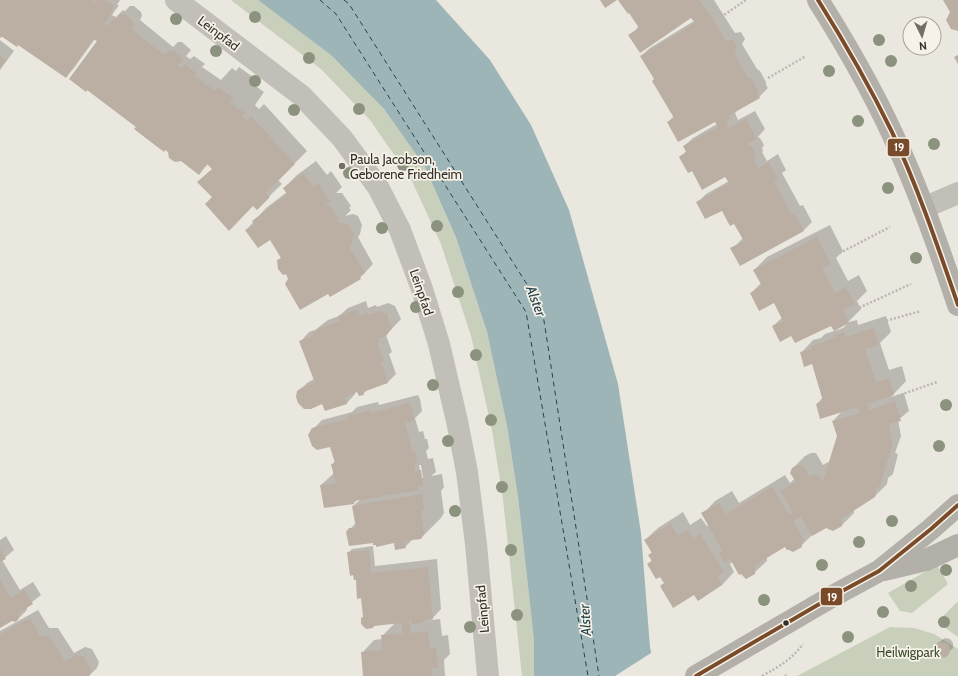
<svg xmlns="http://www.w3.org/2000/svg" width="958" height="676" font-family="Cabin,sans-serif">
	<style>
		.green { fill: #c8cfbb }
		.water { fill: #9eb5b8 }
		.pier { fill: #eae7df }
		.shadow { fill: #0003; fill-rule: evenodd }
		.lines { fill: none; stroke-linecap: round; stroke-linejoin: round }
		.ferry { stroke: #23444e; stroke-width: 1; stroke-dasharray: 5 4; stroke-linecap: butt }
		.building { fill: #bbaea3 }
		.path { stroke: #bbb7b2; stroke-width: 2.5; stroke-dasharray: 2 2; stroke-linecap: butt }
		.street { stroke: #c2bfb9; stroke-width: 22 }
		.secondary { stroke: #b3afa9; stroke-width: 22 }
		.bus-1-casing { stroke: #f6f2e7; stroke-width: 7 }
		.bus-1 { stroke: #7a4b2a; stroke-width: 4 }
		.tree { fill: #8b927e }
		.poi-dot { fill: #736e68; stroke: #f6f2e7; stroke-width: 1.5 }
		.bus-dot { fill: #332d28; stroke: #f6f2e7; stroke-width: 1.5 }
		.labels { text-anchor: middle; stroke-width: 3.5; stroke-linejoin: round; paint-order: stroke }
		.street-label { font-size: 13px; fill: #332d28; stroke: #f6f2e7 }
		.poi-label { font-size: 13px; fill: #332d28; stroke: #f6f2e7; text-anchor: start }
		.park-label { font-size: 13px; fill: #3d4d2f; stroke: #f6f2e7 }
		.water-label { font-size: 14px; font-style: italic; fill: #23444e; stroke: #f6f2e7 }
		.line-badge { stroke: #f6f2e7; stroke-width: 1.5 }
		.badge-label { font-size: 11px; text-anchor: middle; font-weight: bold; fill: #fff }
	</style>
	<rect width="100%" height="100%" fill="#eae7df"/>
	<g class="green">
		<path d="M231,0H258L332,56L384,109L425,167L456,239L487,332L507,426L518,497L534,640V676H522L503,499L492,430L471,336L441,244L411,179L370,120L321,69Z"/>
		<path d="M937,565L948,584L912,613L900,611L888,593Z"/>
		<path d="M958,602V637L937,622L956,603Z"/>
		<path d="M890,627L914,628L934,634L958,649V676H797Z"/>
	</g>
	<path class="water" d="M258,0H436L490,60L531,125L569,210L618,384L641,533L650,647L656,676H534V640L518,497L507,426L487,332L456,238L425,167L384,109L332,56Z"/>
	<path class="pier" d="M653,652L658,676H615L651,653Z"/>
	<g class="shadow">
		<path d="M0,0H120L117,5H119L112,15L116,17L123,10L125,11L130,6H134L141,12L142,16L140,20L173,47L178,42H182L191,50L186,56L190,59L194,56L205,64L202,67L221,80L232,68L236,71L239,67L253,77L250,82L264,92L255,105L259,109L264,104L307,151L278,180L282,184L257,208L253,205L213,197V168L208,164L199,173L137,126L98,41L95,39L74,68L66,77L18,44L3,36L0,38Z"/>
		<path d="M619,0H714L735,33L741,32L745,39L742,44L757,69L760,71L766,82V85L768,88L759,97L738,110L735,113L738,120L755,111L765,129L758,137L760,138L764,145L762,148L763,151L762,152L767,161L778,154L786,170L782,173L800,206L803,205L812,222L804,230L732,249L743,238L734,222L723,210L697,203L706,194L729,181L726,176L692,170L680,157L687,151L684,146L693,138L717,124L716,120L668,122L674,116L655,79L641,56L650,48L694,21L692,16L630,36L639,26L629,12Z"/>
		<path d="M0,40L14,51L0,70Z"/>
		<path d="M316,161L327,175L331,171L342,187L336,193H342L351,206L349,208L351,210L345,216L353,214L358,216L362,225L360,234L358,237L373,264L360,278L328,293L289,279L282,257L270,239L246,230L266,208L287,192L284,188L297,175Z"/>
		<path d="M830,225L843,251L836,258L848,281L859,275L867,291L857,301L861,309L848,322L831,324L792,335L773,326L783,317L775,302L751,293L761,283L754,270L767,257Z"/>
		<path d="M366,301L368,308L376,305L377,307L388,303L395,306L401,319L386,335L392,352L389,354L396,374L388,382L368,389L363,394L358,391L355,392V394L347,403L325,410L323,403L298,392L307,383L314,379L301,341L309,332L315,330L328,320L339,316L348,308Z"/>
		<path d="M886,316L891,332L880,343L889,370L902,366L906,381L891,397L904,393L909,411L898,420L901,436L895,453L898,454L893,474L888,478L887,484L874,497L854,509V513L841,526L826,527L813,534L801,546H785L767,557V561L754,573L732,562L730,564L734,572L722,585L698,600L694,593L665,583L661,575L648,564L652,560L649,555L652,552L645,540L658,528L683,512L690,525L701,518L707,526L709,525L703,514L715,501L732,491L739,503L785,475L790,483L795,478L792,469L805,456L811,453H816L823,465L828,462L830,464L838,436L833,421L843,410L817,404L823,397L813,363L801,353L813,340L821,338L825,334L843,328L849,322L857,320L858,325Z"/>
		<path d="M418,395L420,399L422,411L415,418L419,432L423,431L425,439H427L429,448L426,451L428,459L433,458L436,472L431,476L442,474L444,487L441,491L444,513L441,518L421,538L413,539L405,547L395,542L374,541L347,532L356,523L353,506L362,498L358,499L354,503L325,506L321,485L334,473L332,465L335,461L331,446L313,429L322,420L352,412L357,407L378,402L379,405ZM419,465H421L423,478H421Z"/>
		<path d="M6,536L14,550L2,560L20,590L33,582L41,595L27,606V610L18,619L12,620L0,627V540Z"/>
		<path d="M373,546L375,566L437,559L441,609L431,620L440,619L442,636L448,635L450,654L444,660L445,676H364L362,653L374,640L382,639V636L395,623L364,617L362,597L348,553L352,549Z"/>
		<path d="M38,610L49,628H58L74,653L85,647L92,649L99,662L97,668L89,676H0V631Z"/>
		<path d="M945,638L950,639L953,643V648L943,657H939L934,651L936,644Z"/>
	</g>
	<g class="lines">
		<g class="ferry">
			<path d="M320,0L336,14L526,312L588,676"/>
			<path d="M344,0L349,4L542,308L599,676"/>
		</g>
	</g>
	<g class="building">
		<path d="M0,0H92L95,2L96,0H105L114,6L110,14H111L104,24L107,26L114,18L117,19L120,14H125L132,20L134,25L132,29L147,42L165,55L169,50H173L181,56L183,60L178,65L182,68L185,64L197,74L195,76L215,91L218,87L234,98L230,103L245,113L242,117L247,121L251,116L295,164L266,193L270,197L257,210L253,206L229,231L205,204L212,197L197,182L212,169L207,164L199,175L181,161L175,162L169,158L168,152L165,150L164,152L134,129L136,127L87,90L86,92L69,79L97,41L93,39L66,78L18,45L17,47L1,36L0,38Z"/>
		<path d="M600,0H617L605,8Z"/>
		<path d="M618,0H699L710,14L726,41L733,40L737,48L734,53L748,78L752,79L758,91V94L760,98L728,116L730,119L726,122L729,128L746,119L757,139L747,144L752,146L756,155L753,156L755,160L754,161L758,168L769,162L778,179L774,181L791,214L794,213L804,231L740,266L730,248L744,241L734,224L730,226L722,211L705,219L696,202L729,183L725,177L702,190L692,171L688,173L679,157L686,152L683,146L718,127L715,122L678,142L667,122L674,118L652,81L654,79L640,56L695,23L691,18L640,53L628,35L639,28L629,13L628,14Z"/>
		<path d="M943,0H958V31L951,29L946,20L950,12Z"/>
		<path d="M0,55L6,60L0,68Z"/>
		<path d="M958,55V64L954,57Z"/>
		<path d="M303,173L314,187L318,183L330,201L324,206L329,205L339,219L337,221L339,223H344L349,225L354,234L352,243L349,247L365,273L359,276L361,279L330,297L328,294L300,310L285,284L288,279L286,274L283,275L278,269L277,260L281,258L270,240L258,248L245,230L255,225L252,221L287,194L283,188Z"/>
		<path d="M817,237L831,264L822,268L835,293L846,287L855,304L843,310L849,323L834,331L831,326L795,343L791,336L780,342L772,326L783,321L774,303L759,311L750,293L762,286L753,270Z"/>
		<path d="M357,309L360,316L367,313L368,315L379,311L385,314L387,313L392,329L390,330L387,335L378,339L379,342L377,343L384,361L381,362L388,383L363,392L364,395L359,396L357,392L345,397L347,404L325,411L322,404L311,409H304L298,403L296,397L297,391L303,387L315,383L299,341L313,336L312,332L319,330L318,329L340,321L338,316Z"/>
		<path d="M874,328L879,345L865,349L876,382L889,378L894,395L867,404L869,410L895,401L901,421L889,424L892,445L880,487H877L875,497L841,519L842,526L833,531L826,528L812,536L801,517L793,521L804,540L802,542V547L793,552L789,550H787L785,547L755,565V574L746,579L741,574L739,575L730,559L725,563L719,553L723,551L701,513L719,503L726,514L772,487L789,515L793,512L780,491L796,482L790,473L792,468L798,465L803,466L810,477L815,474L823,481L837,436L832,421L860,413L858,407L820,419L816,404L823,401L812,364L804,367L800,352L812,349L811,346L836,338L835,335L844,332L846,337Z"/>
		<path d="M409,403L412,408L414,421L405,423L412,451H415L417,462L414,463L415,471L421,470L423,486H418L419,490L354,501V504L324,508L320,485L336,484L331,464L335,463L330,447L317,450L312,446L308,435L312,428L348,419L347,416L370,410L371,413Z"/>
		<path d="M422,494L424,509L421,512L424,534L421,539L404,541L406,548L395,550L394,543L376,547V545H373V543L349,546L346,532L349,528H356L352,506Z"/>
		<path d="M670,524L678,536L688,530L694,538L700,534L724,572L717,576L722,585L698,601L694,595L673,608L660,586L664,583L660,577L656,579L647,564L652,561L648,555L652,553L644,540Z"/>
		<path d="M0,549L6,559L0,562Z"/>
		<path d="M369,550L371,573L428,567L433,619L424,620L423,623L413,624L411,621H409L411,633L428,631L430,648H436L438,668H431L432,676H363L361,652L382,650L381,635L402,634V623L374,626L373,628L366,629L361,624V618L363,617L361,598L357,599L356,580H354L353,575L350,576L347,552Z"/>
		<path d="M0,580L11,598L24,590L33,604L20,612L18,620L15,622L12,621L0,628Z"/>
		<path d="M30,618L40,636H49L65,661L76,655L84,657L91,671L89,676H0V634Z"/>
		<circle cx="942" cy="650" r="8"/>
	</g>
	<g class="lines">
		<g class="path">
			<path d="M709,0H710"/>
			<path d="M721,17L746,0"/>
			<path d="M768,78L806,56"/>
			<path d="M836,255L890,227"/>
			<path d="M852,311L911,284"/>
			<path d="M867,326L921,311"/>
			<path d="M897,396L937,382"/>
			<path d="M785,675L786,676"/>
			<path d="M762,676C780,666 791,660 803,644"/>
		</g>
		<g class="street">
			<path d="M176,0L302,96L342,138L378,187L400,230L422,289L439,344L457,421L467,472L476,544L488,676"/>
			<path d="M923,208L958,193"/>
		</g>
		<g class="secondary">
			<path d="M818,0C849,49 878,100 901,153C923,202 941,254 958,305"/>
			<path d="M884,570L926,560L958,545"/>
			<path d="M696,676L833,596L879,571L931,529L958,505"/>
		</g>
		<g class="bus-1-casing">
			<g id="bus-1">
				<path d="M818,0C845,43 870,87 892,132C918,188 938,247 958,305"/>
				<path d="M696,676L833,596L879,571L931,529L958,505"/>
			</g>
		</g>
		<use href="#bus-1" class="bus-1"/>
	</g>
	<g class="tree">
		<circle cx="255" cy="17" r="6"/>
		<circle cx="176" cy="19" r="6"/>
		<circle cx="879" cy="40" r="6"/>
		<circle cx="216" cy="51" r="6"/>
		<circle cx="309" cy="58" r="6"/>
		<circle cx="891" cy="61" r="6"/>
		<circle cx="829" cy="71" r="6"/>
		<circle cx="255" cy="81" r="6"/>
		<circle cx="359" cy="109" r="6"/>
		<circle cx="294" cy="110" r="6"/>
		<circle cx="858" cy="121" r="6"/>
		<circle cx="934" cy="144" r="6"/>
		<circle cx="403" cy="165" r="6"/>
		<circle cx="349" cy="173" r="6"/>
		<circle cx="888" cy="188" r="6"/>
		<circle cx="437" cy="226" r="6"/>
		<circle cx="382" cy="228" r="6"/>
		<circle cx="916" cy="258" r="6"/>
		<circle cx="458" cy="292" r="6"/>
		<circle cx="416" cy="307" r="6"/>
		<circle cx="476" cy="355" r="6"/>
		<circle cx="433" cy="385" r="6"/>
		<circle cx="946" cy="405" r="6"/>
		<circle cx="491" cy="420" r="6"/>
		<circle cx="448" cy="441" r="6"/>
		<circle cx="939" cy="446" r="6"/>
		<circle cx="502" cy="487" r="6"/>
		<circle cx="455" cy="511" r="6"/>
		<circle cx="892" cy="521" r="6"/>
		<circle cx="859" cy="542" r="6"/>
		<circle cx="511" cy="550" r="6"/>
		<circle cx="822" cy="565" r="6"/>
		<circle cx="946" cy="570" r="6"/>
		<circle cx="911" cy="586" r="6"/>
		<circle cx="764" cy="600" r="6"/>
		<circle cx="883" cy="612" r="6"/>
		<circle cx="517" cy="615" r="6"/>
		<circle cx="944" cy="622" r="6"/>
		<circle cx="470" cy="627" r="6"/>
		<circle cx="848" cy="637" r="6"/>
	</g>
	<circle class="poi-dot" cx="342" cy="166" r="4"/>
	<circle class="bus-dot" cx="786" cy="623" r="3.5"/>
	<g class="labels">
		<g class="street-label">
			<text transform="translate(219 33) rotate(37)" y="5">Leinpfad</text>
			<text transform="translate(422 292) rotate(71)" y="5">Leinpfad</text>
			<text transform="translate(482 609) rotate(-95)" y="5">Leinpfad</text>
		</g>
		<g class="poi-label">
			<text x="350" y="164">Paula Jacobson,<tspan x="350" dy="15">Geborene Friedheim</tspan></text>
		</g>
		<g class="park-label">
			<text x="908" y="657">Heilwigpark</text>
		</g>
		<g class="water-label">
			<text transform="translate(536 301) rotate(69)" y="5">Alster</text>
			<text transform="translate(585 620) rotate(-94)" y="5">Alster</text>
		</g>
	</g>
	<g class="line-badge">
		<rect x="887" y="138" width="23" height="19" rx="4" fill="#7a4b2a"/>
		<rect x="820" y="587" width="23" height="19" rx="4" fill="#7a4b2a"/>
	</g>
	<g class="badge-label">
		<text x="899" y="151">19</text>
		<text x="832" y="601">19</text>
	</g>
	<g transform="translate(922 36) rotate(175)"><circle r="19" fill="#f6f2e7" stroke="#a8a39b"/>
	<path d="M0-3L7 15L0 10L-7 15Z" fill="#736e68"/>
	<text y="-6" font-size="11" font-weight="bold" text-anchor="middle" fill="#332d28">N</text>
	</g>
</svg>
